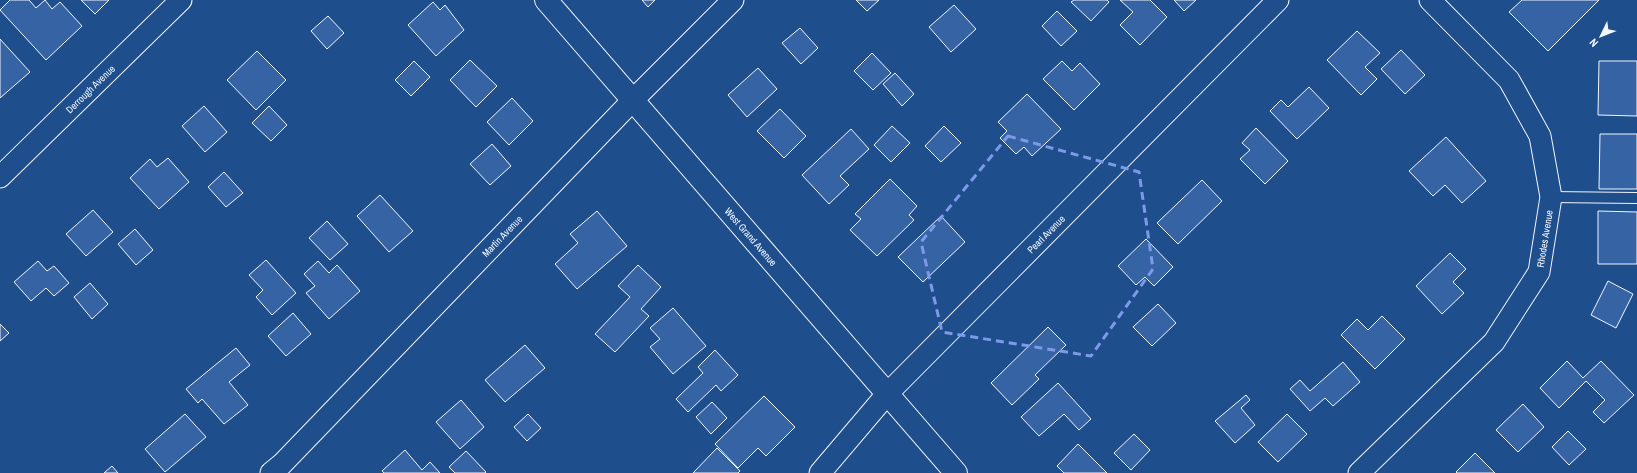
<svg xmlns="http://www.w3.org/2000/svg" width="1637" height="473" font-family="'Archivo Narrow',sans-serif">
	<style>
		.building { fill: #3563a3; stroke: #f2f6ff }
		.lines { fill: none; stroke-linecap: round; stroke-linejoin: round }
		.lane-casing { stroke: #f2f6ff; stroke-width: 12 }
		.street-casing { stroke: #f2f6ff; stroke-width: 23 }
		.secondary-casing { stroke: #f2f6ff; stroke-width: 24 }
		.lane { stroke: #1f4e8c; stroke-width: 10 }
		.street { stroke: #1f4e8c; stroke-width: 21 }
		.secondary { stroke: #1f4e8c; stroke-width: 22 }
		.marked { fill: none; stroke: #7d9aea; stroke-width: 3; stroke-dasharray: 8 5; stroke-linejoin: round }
		.labels { text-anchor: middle; stroke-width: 3; stroke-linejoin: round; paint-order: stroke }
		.street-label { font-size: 10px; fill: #f2f6ff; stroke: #1f4e8c }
	</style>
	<rect width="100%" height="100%" fill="#1f4e8c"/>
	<g class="building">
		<path d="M10,0H29L36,8L45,0L52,9L60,2L82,26L46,60L0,10Z"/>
		<path d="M81,0H109L95,14Z"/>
		<path d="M642,0H655L648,7Z"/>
		<path d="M856,0H879L867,11Z"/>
		<path d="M1074,0H1107L1109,2L1091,21L1071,2Z"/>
		<path d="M1120,0H1150L1167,17L1140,45L1120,25L1133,12Z"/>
		<path d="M1174,0H1196L1184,11Z"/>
		<path d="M1522,0H1599L1548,51L1509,12Z"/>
		<path d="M433,2L440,10L445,5L464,30L436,56L408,25Z"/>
		<path d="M954,5L976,29L951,52L929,27Z"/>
		<path d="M1057,11L1077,31L1061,46L1042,26Z"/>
		<path d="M328,16L344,33L327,49L311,31Z"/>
		<path d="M800,28L818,48L801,64L782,43Z"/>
		<path d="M1357,31L1380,53L1365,67L1377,79L1361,95L1327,60Z"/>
		<path d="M0,39L30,72L0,98Z"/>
		<path d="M1401,50L1425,75L1405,94L1381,69Z"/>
		<path d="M257,51L286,80L256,110L227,80Z"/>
		<path d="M872,53L891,73L873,90L854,71Z"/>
		<path d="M470,60L497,86L476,107L450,80Z"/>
		<path d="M414,61L430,77L411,96L395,80Z"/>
		<path d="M1062,61L1072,71L1080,63L1100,84L1074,110L1043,79Z"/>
		<path d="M1599,61H1637V116L1598,115Z"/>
		<path d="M758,68L777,89L747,117L728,95Z"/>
		<path d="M895,73L914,94L902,106L883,84Z"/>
		<path d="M1309,87L1329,108L1297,139L1270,111L1281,100L1288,107Z"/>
		<path d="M1027,94L1061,129L1032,156L1024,147L1016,154L1000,138L1007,131L998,122Z"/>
		<path d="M512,98L533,121L509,145L487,122Z"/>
		<path d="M204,106L227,132L205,152L182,126Z"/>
		<path d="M269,106L287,125L271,141L252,123Z"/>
		<path d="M780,109L806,136L784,158L757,131Z"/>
		<path d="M892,126L910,143L891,162L874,145Z"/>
		<path d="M944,126L961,143L941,162L925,146Z"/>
		<path d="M1256,128L1288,161L1265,184L1240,159L1250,150L1242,143Z"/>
		<path d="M851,129L869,149L840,176L849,185L829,204L802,175Z"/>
		<path d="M1600,134H1637V189H1599Z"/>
		<path d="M1446,137L1486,181L1462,203L1445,185L1433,196L1409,171Z"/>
		<path d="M492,144L511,166L490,185L470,164Z"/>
		<path d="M168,158L189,182L159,209L130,178L150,159L157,167Z"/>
		<path d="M224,172L243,193L226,207L208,187Z"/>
		<path d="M890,179L917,206L909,215L914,220L877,256L850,230L861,219L855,214Z"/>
		<path d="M1202,180L1222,201L1178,244L1157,223Z"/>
		<path d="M380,195L413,231L389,252L357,216Z"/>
		<path d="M93,210L113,232L86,256L66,234Z"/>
		<path d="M597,211L627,246L577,289L555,264L578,243L570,234Z"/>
		<path d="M1598,211L1637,212V264H1598Z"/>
		<path d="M941,216L965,242L923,282L898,257Z"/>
		<path d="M327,221L348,244L330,260L309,238Z"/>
		<path d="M135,229L153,250L136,265L118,244Z"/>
		<path d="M1146,239L1173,267L1154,286L1145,277L1136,285L1118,266Z"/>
		<path d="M1450,253L1466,269L1453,282L1464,293L1442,314L1416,286Z"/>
		<path d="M266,260L296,293L272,315L256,297L263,290L249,275Z"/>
		<path d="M38,261L47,271L54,266L69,283L54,296L46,288L31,301L14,282Z"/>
		<path d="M318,261L329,273L337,265L360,291L329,319L306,293L315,286L304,274Z"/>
		<path d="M638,265L661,287L641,309L649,316L615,352L595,334L630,297L618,286Z"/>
		<path d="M1608,281L1633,294L1616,328L1591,315Z"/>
		<path d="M90,283L108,304L92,319L74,297Z"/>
		<path d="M1158,304L1176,323L1152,346L1133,327Z"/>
		<path d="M673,308L706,346L673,374L650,347L660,339L650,328Z"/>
		<path d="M293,313L311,334L286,356L268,336Z"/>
		<path d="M1382,316L1405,339L1375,369L1341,335L1357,319L1368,330Z"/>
		<path d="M0,324L9,333L0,341Z"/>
		<path d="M1048,327L1066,345L1035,375L1039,379L1012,405L991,383Z"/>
		<path d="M525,345L545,368L505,402L485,380Z"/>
		<path d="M236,348L250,365L229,382L248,405L224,424L202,399L198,403L186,389Z"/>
		<path d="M715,350L738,375L721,391L716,385L688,412L676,399L703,373L698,367Z"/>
		<path d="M1567,361L1583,378L1601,361L1634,395L1604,423L1593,412L1605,400L1586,381L1559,408L1540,388Z"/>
		<path d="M1343,362L1360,382L1333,406L1325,398L1310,411L1290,389L1300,380L1310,391Z"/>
		<path d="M1058,383L1091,419L1079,430L1064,414L1039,436L1021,417Z"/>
		<path d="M1246,395L1250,400L1241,408L1255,425L1235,443L1215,421Z"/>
		<path d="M764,396L795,427L766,456L758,448L738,468L715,444Z"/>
		<path d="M461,400L484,427L460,449L436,422Z"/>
		<path d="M712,402L727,418L711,434L696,417Z"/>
		<path d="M1523,404L1544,427L1518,452L1496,430Z"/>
		<path d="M185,414L206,437L165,472L145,449Z"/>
		<path d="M528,414L541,428L527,441L514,427Z"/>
		<path d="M1287,414L1307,434L1278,462L1258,442Z"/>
		<path d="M1568,431L1586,449L1569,465L1552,447Z"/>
		<path d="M1134,434L1150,450L1131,470L1114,453Z"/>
		<path d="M1078,444L1107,473H1064L1057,466Z"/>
		<path d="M717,448L740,471L738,473H693Z"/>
		<path d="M405,450L422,470L430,462L440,473H384L382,471Z"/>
		<path d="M466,451L486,472L485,473H455L449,467Z"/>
		<path d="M1475,453L1495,473H1457L1456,472Z"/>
		<path d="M112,466L118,473H104Z"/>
	</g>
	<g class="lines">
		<g class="lane-casing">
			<path id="lane" d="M1551,197L1637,198"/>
		</g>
		<g class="street-casing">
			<g id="street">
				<path id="s1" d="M0,177L181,0"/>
				<path id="s2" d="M271,473L282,464L633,100L733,0"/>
				<path id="s3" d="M820,473L887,394L1278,0"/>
				<path id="s4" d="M1359,473L1494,342L1539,272L1551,197L1540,136L1509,80L1430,0"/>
			</g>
		</g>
		<g class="secondary-casing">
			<g id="secondary">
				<path id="s5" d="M546,0L956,473"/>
			</g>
		</g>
		<use href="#lane" class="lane"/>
		<use href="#street" class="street"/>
		<use href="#secondary" class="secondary"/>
	</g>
	<path class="marked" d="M1008,136L1139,172L1153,269L1091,356L942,332L921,242Z"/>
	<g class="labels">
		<g class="street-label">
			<text dy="4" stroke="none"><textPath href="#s1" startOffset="126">Derrough Avenue</textPath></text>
			<text dy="4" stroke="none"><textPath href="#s3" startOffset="329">Pearl Avenue</textPath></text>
			<text dy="4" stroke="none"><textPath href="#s2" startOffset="331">Martin Avenue</textPath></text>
			<text dy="4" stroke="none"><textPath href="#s5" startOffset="313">West Grand Avenue</textPath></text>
			<text dy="4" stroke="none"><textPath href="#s4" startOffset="305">Rhodes Avenue</textPath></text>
		</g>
	</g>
	<g transform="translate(1601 36) rotate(227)" stroke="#1f4e8c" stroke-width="3" paint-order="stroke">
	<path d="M0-3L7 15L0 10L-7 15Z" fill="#f2f6ff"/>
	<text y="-6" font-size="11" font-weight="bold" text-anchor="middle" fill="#f2f6ff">N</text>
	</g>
</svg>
